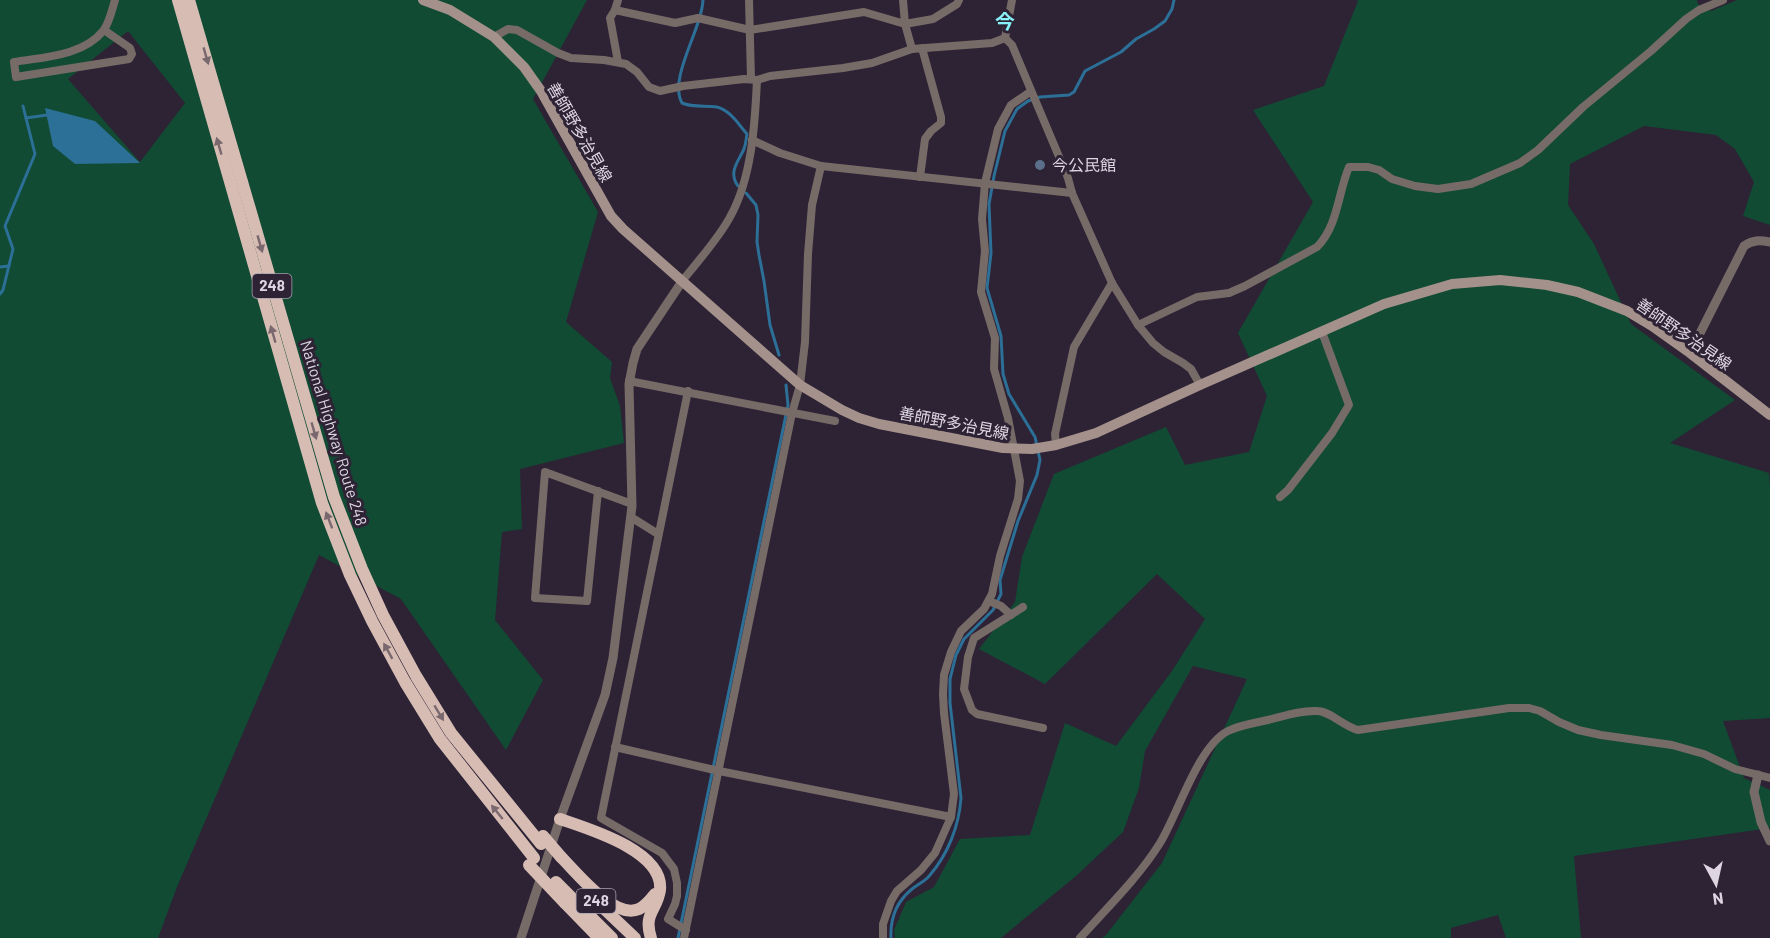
<svg xmlns="http://www.w3.org/2000/svg" width="1770" height="938" font-family="Barlow,'Noto Sans JP',sans-serif">
	<style>
		.green { fill: #114b33; fill-rule: evenodd }
		.water { fill: #2c6f97 }
		.lines { fill: none; stroke-linecap: round; stroke-linejoin: round }
		.stream { stroke: #2c6f97; stroke-width: 3 }
		.minor { stroke: #776b67; stroke-width: 8 }
		.tertiary { stroke: #776b67; stroke-width: 9 }
		.secondary { stroke: #a4918b; stroke-width: 10 }
		.trunk { stroke: #d7bcb4; stroke-width: 12 }
		.trunk-bridge { stroke: #d7bcb4; stroke-width: 12 }
		.oneway { fill: #79686e }
		.service-dot { fill: #5c6f8a; stroke: #2d2335; stroke-width: 2 }
		.labels { text-anchor: middle; stroke-width: 6; stroke-linejoin: round; paint-order: stroke }
		.shield { fill: #2d2335; stroke: #a8a0ae; stroke-width: 1.5 }
		.shield-label { font-size: 15px; font-weight: bold; fill: #ddd6e2 }
		.street-label { font-size: 16px; fill: #ddd6e2; stroke: #2d2335 }
		.poi-label { font-size: 16px; fill: #ddd6e2; stroke: #2d2335; text-anchor: start }
		.quarter-label { font-size: 20px; font-weight: bold; fill: #87f3f8; stroke: #2d2335 }
	</style>
	<rect width="100%" height="100%" fill="#2d2335"/>
	<g class="green">
		<path d="M0,0H587L533,99L598,212L566,322L612,362L610,378L620,406L624,443L520,469L522,529L502,532L495,620L543,680L506,750L401,599L319,555L177,887L158,938H0ZM128,31L185,103L140,162L68,79Z"/>
		<path d="M1356,0H1697L1698,4L1711,11L1737,0H1770V225L1743,216L1754,182L1735,149L1716,135L1644,126L1570,164L1568,205L1594,244L1631,324L1735,400L1670,443L1769,473L1770,485V718L1723,721L1744,778L1770,790V828L1574,856L1581,938H1506L1498,915L1451,928V938H1102L1106,935L1162,863L1247,679L1193,666L1145,751L1139,788L1123,832L1076,876L1001,938H895L894,930L906,902L934,887L960,839L1030,835L1065,723L1116,746L1172,671L1205,619L1157,574L1045,684L979,649L1015,602L1022,557L1054,474L1166,427L1185,465L1249,452L1267,396L1238,333L1313,202L1253,110L1324,86L1358,1Z"/>
	</g>
	<path class="water" d="M45,108L95,121L140,163L75,164L53,146Z"/>
	<g class="lines">
		<g class="stream">
			<path d="M703,0C702,29 668,78 682,103C694,108 705,105 717,107C730,110 739,125 747,134C746,139 746,144 744,149C738,162 728,172 738,186"/>
			<path d="M26,118L47,115"/>
			<path d="M746,193L756,205L758,215L757,242L759,255L764,281L770,325L779,355"/>
			<path d="M0,267L9,266"/>
			<path d="M0,294L3,290L13,249L5,226L35,154L23,106"/>
			<path d="M678,938L788,405L786,385"/>
			<path d="M891,938C890,918 896,902 912,889C918,884 926,881 930,875C948,854 959,826 961,798L950,703V679L956,655L964,639L993,610L1001,594L1000,580L1018,521L1037,475L1040,460L1035,437L1009,394L1003,374L1001,336L987,288L991,253L989,204L994,176L1005,131L1017,109L1028,101L1040,97L1069,95L1074,92L1085,71L1121,52L1136,39L1154,29L1165,21L1172,9L1174,0"/>
		</g>
		<g class="minor">
			<path d="M749,0L751,79"/>
			<path d="M903,0L905,24L912,49"/>
			<path d="M615,10L618,0"/>
			<path d="M104,30L130,48L132,54L129,59L16,77L14,62C43,57 83,56 103,31C109,24 112,10 115,0"/>
			<path d="M494,37L508,29L517,30L558,53L571,58L604,60L626,64L637,72L649,87L660,91L683,86L744,79L757,80L770,76L843,68L872,63L912,49L992,43L1005,38"/>
			<path d="M1005,38L1012,45L1068,178L1072,193L1112,283L1138,325L1153,343L1164,352L1183,363L1191,369L1200,385"/>
			<path d="M1005,38L1012,0"/>
			<path d="M618,62L610,18L615,10L675,23L698,18L750,30L864,12L905,24L933,19L957,4L959,0"/>
			<path d="M752,140L780,153L821,166L1072,193"/>
			<path d="M920,177L925,139L931,131L941,123V117L922,48"/>
			<path d="M683,280C698,261 719,238 730,217C752,178 755,123 757,80"/>
			<path d="M1138,325L1197,297L1229,293L1245,286L1317,247C1338,226 1338,193 1349,167H1368L1379,170L1392,179L1415,186L1438,189L1471,184L1520,163L1538,150L1583,107L1651,51L1686,19L1699,10L1723,0"/>
			<path d="M629,381L835,421"/>
			<path d="M1056,445L1055,434L1074,347L1112,283"/>
			<path d="M598,491L587,601L535,598L545,472L632,504"/>
			<path d="M1280,497L1288,490L1332,433L1349,405L1322,332"/>
			<path d="M631,519H634L658,534"/>
			<path d="M989,601L1001,606L1011,615"/>
			<path d="M1023,607L974,638L968,657L964,689L972,710L977,714L1043,728"/>
			<path d="M615,747L719,771L951,817"/>
			<path d="M686,930L668,919L675,904L677,896V883L674,869L662,853L601,818L688,391"/>
			<path d="M684,938L792,413L800,385L805,342L808,254L812,205L821,166"/>
			<path d="M883,938V924L891,901L897,891L921,870L935,853L951,817L954,794L944,713L943,694L944,675L951,652L961,631L984,609L992,594L1000,556L1018,499L1020,481L1008,418L994,369L995,338L981,292L985,251L982,219L985,183L998,129L1011,105L1030,92"/>
			<path d="M1080,938C1106,909 1139,877 1160,843C1178,814 1198,746 1228,731C1240,725 1255,723 1268,720C1284,716 1301,710 1317,711C1330,711 1343,726 1358,730L1509,708H1529L1540,711L1559,722L1578,730L1601,735L1672,745L1704,754L1735,769L1770,778"/>
		</g>
		<g class="tertiary">
			<path d="M1690,353L1744,246C1753,240 1759,240 1770,242"/>
			<path d="M1758,775L1754,792L1761,822L1770,841"/>
			<path d="M521,938L560,819L605,695L613,658L632,506L629,384L633,363L637,349L683,280"/>
		</g>
		<path class="secondary" d="M423,0L450,10L494,37L524,67L541,91L611,216L623,229L800,385L842,410L859,418L879,424L1003,448L1032,449L1056,445L1096,433L1200,385L1384,304L1452,284L1500,280L1547,285L1578,292L1627,311L1652,326L1690,353L1770,415"/>
		<g class="trunk">
			<path d="M178,0L322,503L350,575L372,621L405,682L440,739L534,858"/>
			<path d="M189,0L334,497L362,569L383,615L416,676L451,733L541,844"/>
			<path d="M560,819C589,829 664,851 660,890C657,911 643,913 651,938"/>
			<path d="M561,857C577,873 614,920 639,909C646,906 651,899 655,894"/>
			<path d="M556,882L612,938"/>
			<path d="M597,902L635,938"/>
			<path d="M565,903L599,938"/>
		</g>
		<g class="trunk-bridge">
			<path d="M543,836L561,857"/>
			<path d="M529,865L565,903"/>
		</g>
	</g>
	<defs><path id="oneway-solid" d="M-6-.8H1V-3.2L6.5 0L1 3.2V.8H-6Z" transform="scale(1.5)"/></defs>
	<g class="oneway">
		<use href="#oneway-solid" transform="translate(206 56) rotate(74)"/>
		<use href="#oneway-solid" transform="translate(219 146) rotate(-106)"/>
		<use href="#oneway-solid" transform="translate(260 244) rotate(74)"/>
		<use href="#oneway-solid" transform="translate(273 334) rotate(-106)"/>
		<use href="#oneway-solid" transform="translate(314 431) rotate(74)"/>
		<use href="#oneway-solid" transform="translate(329 520) rotate(-111)"/>
		<use href="#oneway-solid" transform="translate(388 651) rotate(-119)"/>
		<use href="#oneway-solid" transform="translate(439 713) rotate(59)"/>
		<use href="#oneway-solid" transform="translate(497 812) rotate(-129)"/>
	</g>
	<circle class="service-dot" cx="1040" cy="165" r="6"/>
	<g class="labels">
		<g class="shield">
			<rect x="252.5" y="274" width="39" height="24" rx="4.5"/>
			<rect x="576.5" y="889" width="39" height="24" rx="4.5"/>
		</g>
		<g class="shield-label">
			<text x="272" y="291">248</text>
			<text x="596" y="906">248</text>
		</g>
		<g class="street-label">
			<text transform="translate(580 132) rotate(60)" y="6">善師野多治見線</text>
			<text transform="translate(1684 334) rotate(35)" y="6">善師野多治見線</text>
			<text transform="translate(954 423) rotate(11)" y="6">善師野多治見線</text>
			<text transform="translate(334 433) rotate(73)" y="6">National Highway Route 248</text>
		</g>
		<g class="poi-label">
			<text x="1052" y="171">今公民館</text>
		</g>
		<g class="quarter-label">
			<text x="1005" y="29">今</text>
		</g>
	</g>
	<g transform="translate(1716 884) rotate(172)" stroke="#2d2335" stroke-width="4.5" paint-order="stroke">
	<path d="M0-4.5L10 22L0 15L-10 22Z" fill="#ddd6e2"/>
	<text y="-9" font-size="16" font-weight="bold" text-anchor="middle" fill="#ddd6e2">N</text>
	</g>
</svg>
